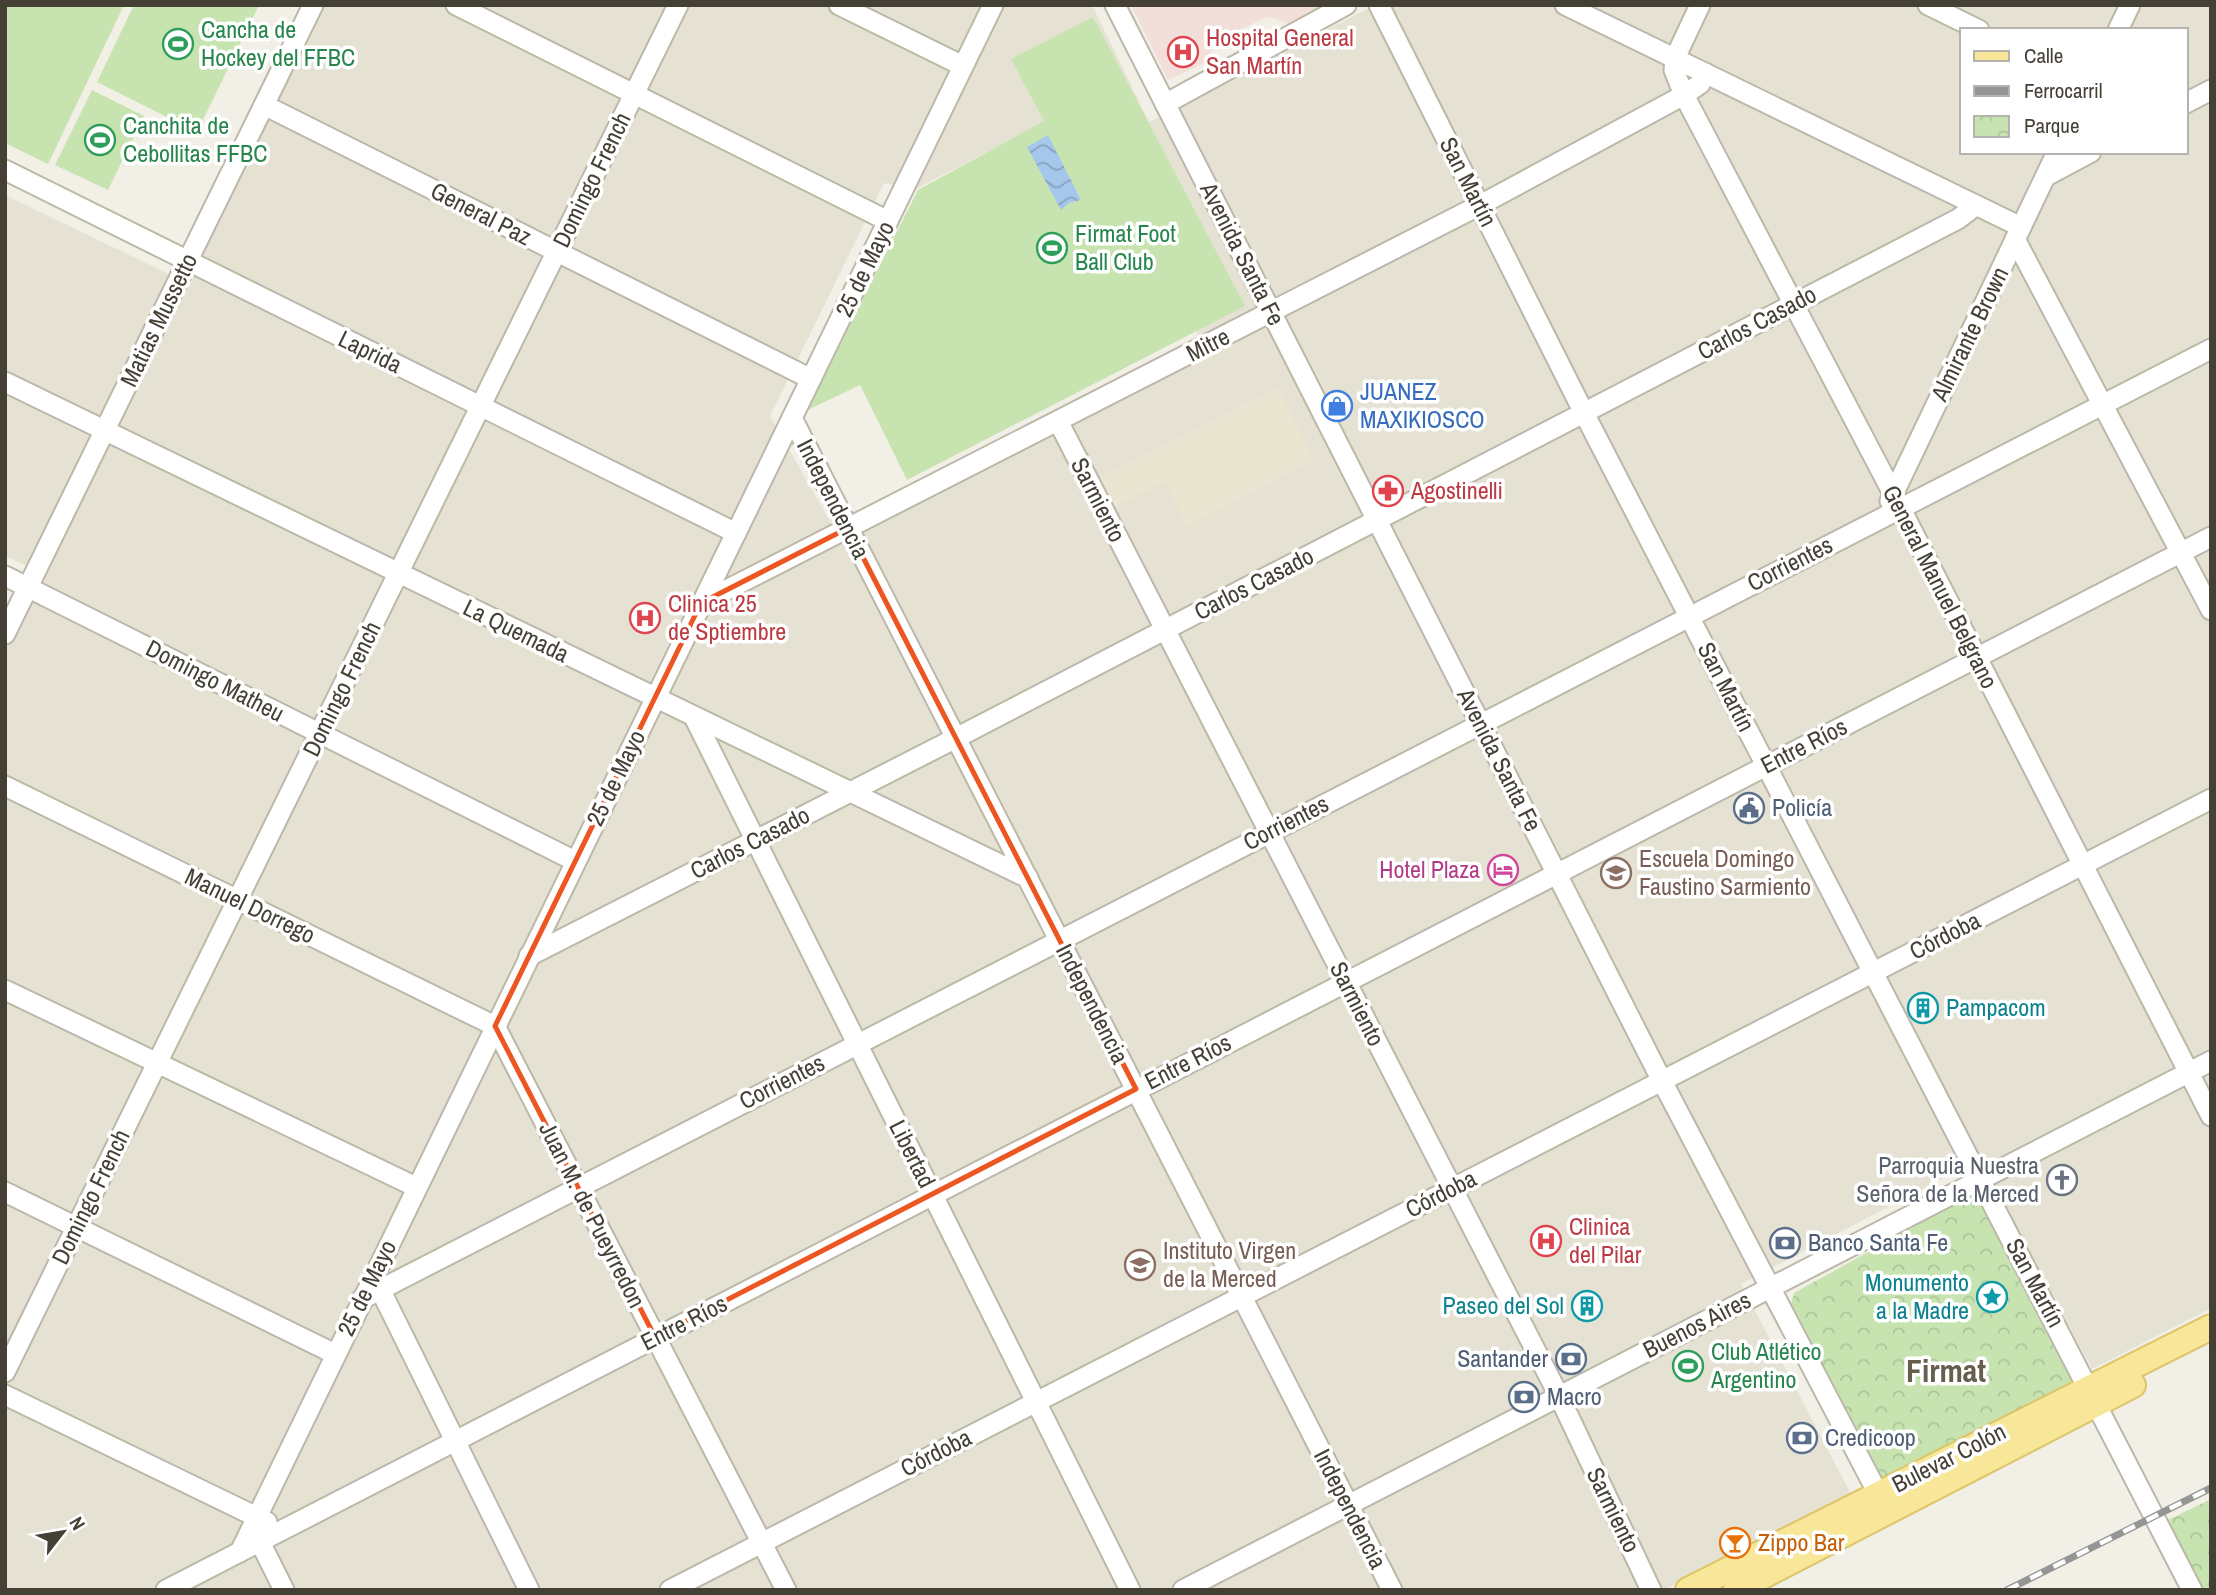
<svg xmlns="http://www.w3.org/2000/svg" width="2216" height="1595" font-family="'Archivo Narrow',sans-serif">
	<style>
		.residential { fill: #e5e2d4; fill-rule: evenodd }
		.education { fill: #eae5d0 }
		.medical { fill: #f2dfd9 }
		.grass { fill: #c7e4b0 }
		.park { fill: url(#park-crowns) }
		.water { fill: url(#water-waves) }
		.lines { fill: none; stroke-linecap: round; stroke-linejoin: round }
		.minor-casing { stroke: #bcb8a9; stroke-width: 23 }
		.major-casing { stroke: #dcc569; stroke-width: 28 }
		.minor { stroke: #fff; stroke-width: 19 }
		.major { stroke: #f8e798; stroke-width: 24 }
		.rail-casing { stroke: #959595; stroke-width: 7 }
		.rail { stroke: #fff; stroke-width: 4.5; stroke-dasharray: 13; stroke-linecap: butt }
		.marked { fill: none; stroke: #ed5521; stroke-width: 5; stroke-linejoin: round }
		.labels { text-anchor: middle; stroke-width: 7; stroke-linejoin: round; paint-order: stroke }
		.leisure-label { font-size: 24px; fill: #27864d; stroke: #fff; text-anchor: start }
		.health-label { font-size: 24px; fill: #be3a42; stroke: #fff; text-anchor: start }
		.street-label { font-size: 24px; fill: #444035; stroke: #fff }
		.shop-label { font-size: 24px; fill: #366cbe; stroke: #fff; text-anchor: start }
		.service-label { font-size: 24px; fill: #4e5e75; stroke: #fff; text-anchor: start }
		.education-label { font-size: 24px; fill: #785e54; stroke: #fff; text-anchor: start }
		.hotel-label { font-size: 24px; fill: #b23c85; stroke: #fff; text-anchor: end }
		.culture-label { font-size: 24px; fill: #0d838f; stroke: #fff; text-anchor: end }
		.worship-label { font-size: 24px; fill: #5b616d; stroke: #fff; text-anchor: end }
		.food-label { font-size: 24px; fill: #c56008; stroke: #fff; text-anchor: start }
		.district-label { font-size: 32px; font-weight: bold; fill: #665f4d; stroke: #fff }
	</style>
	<defs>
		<pattern id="park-crowns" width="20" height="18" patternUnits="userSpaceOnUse" patternTransform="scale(1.75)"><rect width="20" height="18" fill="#c7e4b0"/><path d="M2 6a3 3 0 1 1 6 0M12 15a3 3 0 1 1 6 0" fill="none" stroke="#acc598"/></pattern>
		<pattern id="water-waves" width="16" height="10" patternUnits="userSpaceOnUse" patternTransform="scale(1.75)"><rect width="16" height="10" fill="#a5c7eb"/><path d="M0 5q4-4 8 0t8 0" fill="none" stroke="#88a3bf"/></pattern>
	</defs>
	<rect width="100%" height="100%" fill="#f2efe6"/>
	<path class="residential" d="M320,5H1092L1149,122L1375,5H2211V1308L2092,1369L1980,1159L1741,1284L1851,1494L1664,1590H5V648L42,573L5,556V195L179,279ZM1962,30H2186V152H1962ZM1015,60L1166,272L1206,351L843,544L770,416L884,183L916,189L1044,122Z"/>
	<path class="education" d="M1278,387L1314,460L1187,526L1165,481L1109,509L1096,479Z"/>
	<path class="medical" d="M1131,5H1323L1291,24L1268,17L1254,23L1217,41L1205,63L1168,80Z"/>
	<g class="grass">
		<path d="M5,5H124L48,164L5,143Z"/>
		<path d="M134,5H259L197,132L97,82Z"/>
		<path d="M1093,17L1245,306L907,480L860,385L806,411L847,331L842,321L855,314L918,190L1044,121L1011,59Z"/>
		<path d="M92,90L144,116L108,190L55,165Z"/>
	</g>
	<g class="park">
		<path d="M1973,1194L1981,1196L2072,1377L2069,1386L1890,1479L1876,1476L1790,1308L1794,1293Z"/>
		<path d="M2211,1499V1590H2203L2168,1520Z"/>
	</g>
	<path class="water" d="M1048,135L1081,200L1069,203L1061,210L1027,147Z"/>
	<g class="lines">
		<g class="minor-casing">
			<g id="minor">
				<path d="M456,5L888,221"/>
				<path d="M839,5L963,66"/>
				<path d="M1115,5L1662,1081L1884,1505"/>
				<path d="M1379,5L1584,413L2192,1590"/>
				<path d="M1565,5L2021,227"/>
				<path d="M1700,5L1675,58L1674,70L1684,95L1900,507L2211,1116"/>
				<path d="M1928,5L1979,30"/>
				<path d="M2118,30L2130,5"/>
				<path d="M2186,103L2211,90"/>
				<path d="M1165,104L1346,5"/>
				<path d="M264,105L811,379"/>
				<path d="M5,170L736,533"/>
				<path d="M2046,176L2091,152"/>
				<path d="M2015,239L2211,610"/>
				<path d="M5,382L1028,878"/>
				<path d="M792,418L1392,1590"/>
				<path d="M1058,421L1559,1396L1651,1590"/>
				<path d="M1890,501L2057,152"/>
				<path d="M5,576L575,861"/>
				<path d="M701,603L1480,205L1684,95L1700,84L1705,73"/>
				<path d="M5,634L313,5"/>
				<path d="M694,717L1130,1590"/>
				<path d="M5,786L495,1026L786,1590"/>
				<path d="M529,956L956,738L1958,219L1975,206"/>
				<path d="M5,990L416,1187"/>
				<path d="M5,1192L335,1354"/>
				<path d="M375,1279L529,1590"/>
				<path d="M362,1299L2211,349"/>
				<path d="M5,1372L678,5"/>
				<path d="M5,1395L267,1522"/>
				<path d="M258,1530L260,1542L284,1590"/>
				<path d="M240,1552L993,5"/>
				<path d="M166,1590L2211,537"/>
				<path d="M670,1590L2211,799"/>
				<path d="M1183,1590L2211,1061"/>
			</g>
		</g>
		<g class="major-casing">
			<g id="major">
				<path d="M1688,1590L2211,1327"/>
				<path d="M1736,1590L2133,1385"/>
			</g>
		</g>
		<use href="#minor" class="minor"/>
		<use href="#major" class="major"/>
		<g class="rail-casing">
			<path id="rail" d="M2007,1590L2211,1488"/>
		</g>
		<use href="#rail" class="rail"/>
	</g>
	<path class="marked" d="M848,528L1136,1089L655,1337L495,1026L701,603Z"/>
	<defs>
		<g id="stadium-ring" transform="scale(1.575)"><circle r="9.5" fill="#fff" stroke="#2e9e5b" stroke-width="1.5"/><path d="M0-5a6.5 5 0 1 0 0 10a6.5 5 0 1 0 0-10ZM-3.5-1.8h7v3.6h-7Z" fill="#2e9e5b"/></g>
		<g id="hospital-ring" transform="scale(1.575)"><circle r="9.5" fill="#fff" stroke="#e0444e" stroke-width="1.5"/><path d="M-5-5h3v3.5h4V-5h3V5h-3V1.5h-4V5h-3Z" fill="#e0444e"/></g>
		<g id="shop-ring" transform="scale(1.575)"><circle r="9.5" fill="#fff" stroke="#3f7fe0" stroke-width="1.5"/><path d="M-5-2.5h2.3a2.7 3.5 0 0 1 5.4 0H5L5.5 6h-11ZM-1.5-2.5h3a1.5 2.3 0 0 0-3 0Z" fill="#3f7fe0"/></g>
		<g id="pharmacy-ring" transform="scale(1.575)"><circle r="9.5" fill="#fff" stroke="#e0444e" stroke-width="1.5"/><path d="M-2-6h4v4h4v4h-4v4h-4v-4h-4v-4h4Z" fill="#e0444e"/></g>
		<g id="civic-ring" transform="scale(1.575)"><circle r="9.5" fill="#fff" stroke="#5c6f8a" stroke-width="1.5"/><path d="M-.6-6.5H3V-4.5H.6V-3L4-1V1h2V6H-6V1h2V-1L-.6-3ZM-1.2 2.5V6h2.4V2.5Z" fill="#5c6f8a"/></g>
		<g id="hotel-ring" transform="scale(1.575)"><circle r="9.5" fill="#fff" stroke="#d1479c" stroke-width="1.5"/><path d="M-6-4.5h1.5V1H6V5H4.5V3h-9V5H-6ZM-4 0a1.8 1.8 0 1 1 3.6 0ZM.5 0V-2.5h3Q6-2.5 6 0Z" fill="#d1479c"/></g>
		<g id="school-ring" transform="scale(1.575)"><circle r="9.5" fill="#fff" stroke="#8d6e63" stroke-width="1.5"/><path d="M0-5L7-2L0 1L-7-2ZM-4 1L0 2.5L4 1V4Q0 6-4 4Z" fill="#8d6e63"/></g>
		<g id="building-ring" transform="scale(1.575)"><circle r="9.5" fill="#fff" stroke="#0f9aa8" stroke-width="1.5"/><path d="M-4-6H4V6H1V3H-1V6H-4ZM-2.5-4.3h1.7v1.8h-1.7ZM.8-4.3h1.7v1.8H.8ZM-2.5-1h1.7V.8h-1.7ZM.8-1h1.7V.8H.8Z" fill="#0f9aa8"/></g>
		<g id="church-ring" transform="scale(1.575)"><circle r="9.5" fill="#fff" stroke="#6b7280" stroke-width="1.5"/><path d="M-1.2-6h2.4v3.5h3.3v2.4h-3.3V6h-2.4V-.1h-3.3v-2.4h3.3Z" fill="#6b7280"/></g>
		<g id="bank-ring" transform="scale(1.575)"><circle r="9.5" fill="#fff" stroke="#5c6f8a" stroke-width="1.5"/><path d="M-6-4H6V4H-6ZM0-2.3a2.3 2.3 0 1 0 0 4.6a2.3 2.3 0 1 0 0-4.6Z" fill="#5c6f8a"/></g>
		<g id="sight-ring" transform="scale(1.575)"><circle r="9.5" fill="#fff" stroke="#0f9aa8" stroke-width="1.5"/><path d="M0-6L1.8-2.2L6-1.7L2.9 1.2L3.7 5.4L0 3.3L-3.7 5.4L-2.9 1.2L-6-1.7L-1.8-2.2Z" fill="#0f9aa8"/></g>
		<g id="bar-ring" transform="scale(1.575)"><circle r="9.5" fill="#fff" stroke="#e8710a" stroke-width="1.5"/><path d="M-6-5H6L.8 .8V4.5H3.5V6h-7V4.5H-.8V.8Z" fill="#e8710a"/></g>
	</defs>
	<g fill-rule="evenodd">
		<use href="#stadium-ring" x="178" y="44"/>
		<use href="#hospital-ring" x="1183" y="52"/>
		<use href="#stadium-ring" x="100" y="140"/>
		<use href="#stadium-ring" x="1052" y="248"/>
		<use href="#shop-ring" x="1337" y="406"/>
		<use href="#pharmacy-ring" x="1388" y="491"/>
		<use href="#hospital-ring" x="645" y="618"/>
		<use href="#civic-ring" x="1749" y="808"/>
		<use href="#hotel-ring" x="1503" y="870"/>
		<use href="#school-ring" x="1616" y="873"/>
		<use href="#building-ring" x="1923" y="1008"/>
		<use href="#church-ring" x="2062" y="1180"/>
		<use href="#hospital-ring" x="1546" y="1241"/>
		<use href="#bank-ring" x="1785" y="1243"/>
		<use href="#school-ring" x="1140" y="1265"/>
		<use href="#sight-ring" x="1992" y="1297"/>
		<use href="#building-ring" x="1587" y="1306"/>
		<use href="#bank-ring" x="1571" y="1359"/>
		<use href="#stadium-ring" x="1688" y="1366"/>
		<use href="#bank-ring" x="1524" y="1397"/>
		<use href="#bank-ring" x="1802" y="1438"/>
		<use href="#bar-ring" x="1735" y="1543"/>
	</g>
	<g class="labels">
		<g class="leisure-label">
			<text x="201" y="38">Cancha de<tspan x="201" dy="28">Hockey del FFBC</tspan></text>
			<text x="123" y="134">Canchita de<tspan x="123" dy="28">Cebollitas FFBC</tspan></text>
			<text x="1075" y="242">Firmat Foot<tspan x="1075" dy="28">Ball Club</tspan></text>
			<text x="1711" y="1360">Club Atlético<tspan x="1711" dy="28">Argentino</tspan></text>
		</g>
		<g class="health-label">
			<text x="1206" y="46">Hospital General<tspan x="1206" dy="28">San Martín</tspan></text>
			<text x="1411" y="499">Agostinelli</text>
			<text x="668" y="612">Clinica 25<tspan x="668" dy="28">de Sptiembre</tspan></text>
			<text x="1569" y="1235">Clinica<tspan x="1569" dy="28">del Pilar</tspan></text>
		</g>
		<g class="street-label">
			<text transform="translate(592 180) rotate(-64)" y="8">Domingo French</text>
			<text transform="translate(1468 182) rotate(63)" y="8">San Martín</text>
			<text transform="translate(481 214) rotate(27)" y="8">General Paz</text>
			<text transform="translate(1242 254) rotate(63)" y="8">Avenida Santa Fe</text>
			<text transform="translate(865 269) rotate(-64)" y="8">25 de Mayo</text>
			<text transform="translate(159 320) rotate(-64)" y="8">Matias Mussetto</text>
			<text transform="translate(1757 323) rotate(-28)" y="8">Carlos Casado</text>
			<text transform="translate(1970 334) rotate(-64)" y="8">Almirante Brown</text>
			<text transform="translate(1208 345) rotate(-27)" y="8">Mitre</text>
			<text transform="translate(370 352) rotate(26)" y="8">Laprida</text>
			<text transform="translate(833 499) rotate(63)" y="8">Independencia</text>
			<text transform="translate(1098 500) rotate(63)" y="8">Sarmiento</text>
			<text transform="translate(1790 564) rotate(-27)" y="8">Corrientes</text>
			<text transform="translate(1254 584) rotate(-27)" y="8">Carlos Casado</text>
			<text transform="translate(1940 587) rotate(63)" y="8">General Manuel Belgrano</text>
			<text transform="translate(516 631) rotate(26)" y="8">La Quemada</text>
			<text transform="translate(215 681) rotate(27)" y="8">Domingo Matheu</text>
			<text transform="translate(1726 687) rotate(63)" y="8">San Martín</text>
			<text transform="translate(342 689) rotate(-64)" y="8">Domingo French</text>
			<text transform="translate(1804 746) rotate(-27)" y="8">Entre Ríos</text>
			<text transform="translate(1499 760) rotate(63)" y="8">Avenida Santa Fe</text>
			<text transform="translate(616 778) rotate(-64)" y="8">25 de Mayo</text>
			<text transform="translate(1286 823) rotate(-27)" y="8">Corrientes</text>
			<text transform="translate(750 843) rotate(-27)" y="8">Carlos Casado</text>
			<text transform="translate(250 906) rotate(26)" y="8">Manuel Dorrego</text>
			<text transform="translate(1945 936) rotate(-27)" y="8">Córdoba</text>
			<text transform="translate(1092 1004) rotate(63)" y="8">Independencia</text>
			<text transform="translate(1357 1004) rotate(63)" y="8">Sarmiento</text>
			<text transform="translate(1188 1062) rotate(-27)" y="8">Entre Ríos</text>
			<text transform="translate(782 1082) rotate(-27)" y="8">Corrientes</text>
			<text transform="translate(912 1154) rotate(63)" y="8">Libertad</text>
			<text transform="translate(1441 1194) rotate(-27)" y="8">Córdoba</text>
			<text transform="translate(91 1197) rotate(-64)" y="8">Domingo French</text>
			<text transform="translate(592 1215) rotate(63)" y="8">Juan M. de Pueyrredon</text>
			<text transform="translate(2035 1283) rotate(62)" y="8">San Martín</text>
			<text transform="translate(367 1288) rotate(-64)" y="8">25 de Mayo</text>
			<text transform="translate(684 1323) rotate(-27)" y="8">Entre Ríos</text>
			<text transform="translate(1697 1325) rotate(-27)" y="8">Buenos Aires</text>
			<text transform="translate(936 1453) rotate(-27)" y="8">Córdoba</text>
			<text transform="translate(1949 1458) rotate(-27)" y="8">Bulevar Colón</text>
			<text transform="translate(1350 1509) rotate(63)" y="8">Independencia</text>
			<text transform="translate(1613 1510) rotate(64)" y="8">Sarmiento</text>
		</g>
		<g class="shop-label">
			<text x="1360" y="400">JUANEZ<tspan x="1360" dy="28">MAXIKIOSCO</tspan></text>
		</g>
		<g class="service-label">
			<text x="1772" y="816">Policía</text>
			<text x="1808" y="1251">Banco Santa Fe</text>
			<text x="1548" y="1367" text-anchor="end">Santander</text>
			<text x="1547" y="1405">Macro</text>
			<text x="1825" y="1446">Credicoop</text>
		</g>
		<g class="education-label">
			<text x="1639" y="867">Escuela Domingo<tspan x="1639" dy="28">Faustino Sarmiento</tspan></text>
			<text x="1163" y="1259">Instituto Virgen<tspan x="1163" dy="28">de la Merced</tspan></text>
		</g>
		<g class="hotel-label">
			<text x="1480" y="878">Hotel Plaza</text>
		</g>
		<g class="culture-label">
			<text x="1946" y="1016" text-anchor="start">Pampacom</text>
			<text x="1969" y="1291">Monumento<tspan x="1969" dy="28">a la Madre</tspan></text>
			<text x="1564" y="1314">Paseo del Sol</text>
		</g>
		<g class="worship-label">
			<text x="2039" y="1174">Parroquia Nuestra<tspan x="2039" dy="28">Señora de la Merced</tspan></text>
		</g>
		<g class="food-label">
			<text x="1758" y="1551">Zippo Bar</text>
		</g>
		<g class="district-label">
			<text x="1946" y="1382">Firmat</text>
		</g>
	</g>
	<rect width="2216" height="1595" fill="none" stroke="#444035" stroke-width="14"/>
	<rect x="1960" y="28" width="228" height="126" fill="#ffffff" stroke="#b4b3ae" stroke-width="2"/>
	<rect x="1974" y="51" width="35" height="10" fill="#f8e798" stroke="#b4b3ae" stroke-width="2"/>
	<text x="2024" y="63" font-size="21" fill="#444035">Calle</text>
	<rect x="1974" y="86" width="35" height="10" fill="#959595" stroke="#b4b3ae" stroke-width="2"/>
	<text x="2024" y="98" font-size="21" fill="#444035">Ferrocarril</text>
	<rect x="1974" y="116" width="35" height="21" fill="url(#park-crowns)" stroke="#b4b3ae" stroke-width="2"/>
	<text x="2024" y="133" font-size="21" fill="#444035">Parque</text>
	<g transform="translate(63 1532) rotate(59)" stroke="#ffffff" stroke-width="5" paint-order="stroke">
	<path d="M0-5L12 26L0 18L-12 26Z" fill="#444035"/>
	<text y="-10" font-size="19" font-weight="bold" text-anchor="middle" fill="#444035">N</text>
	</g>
</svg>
